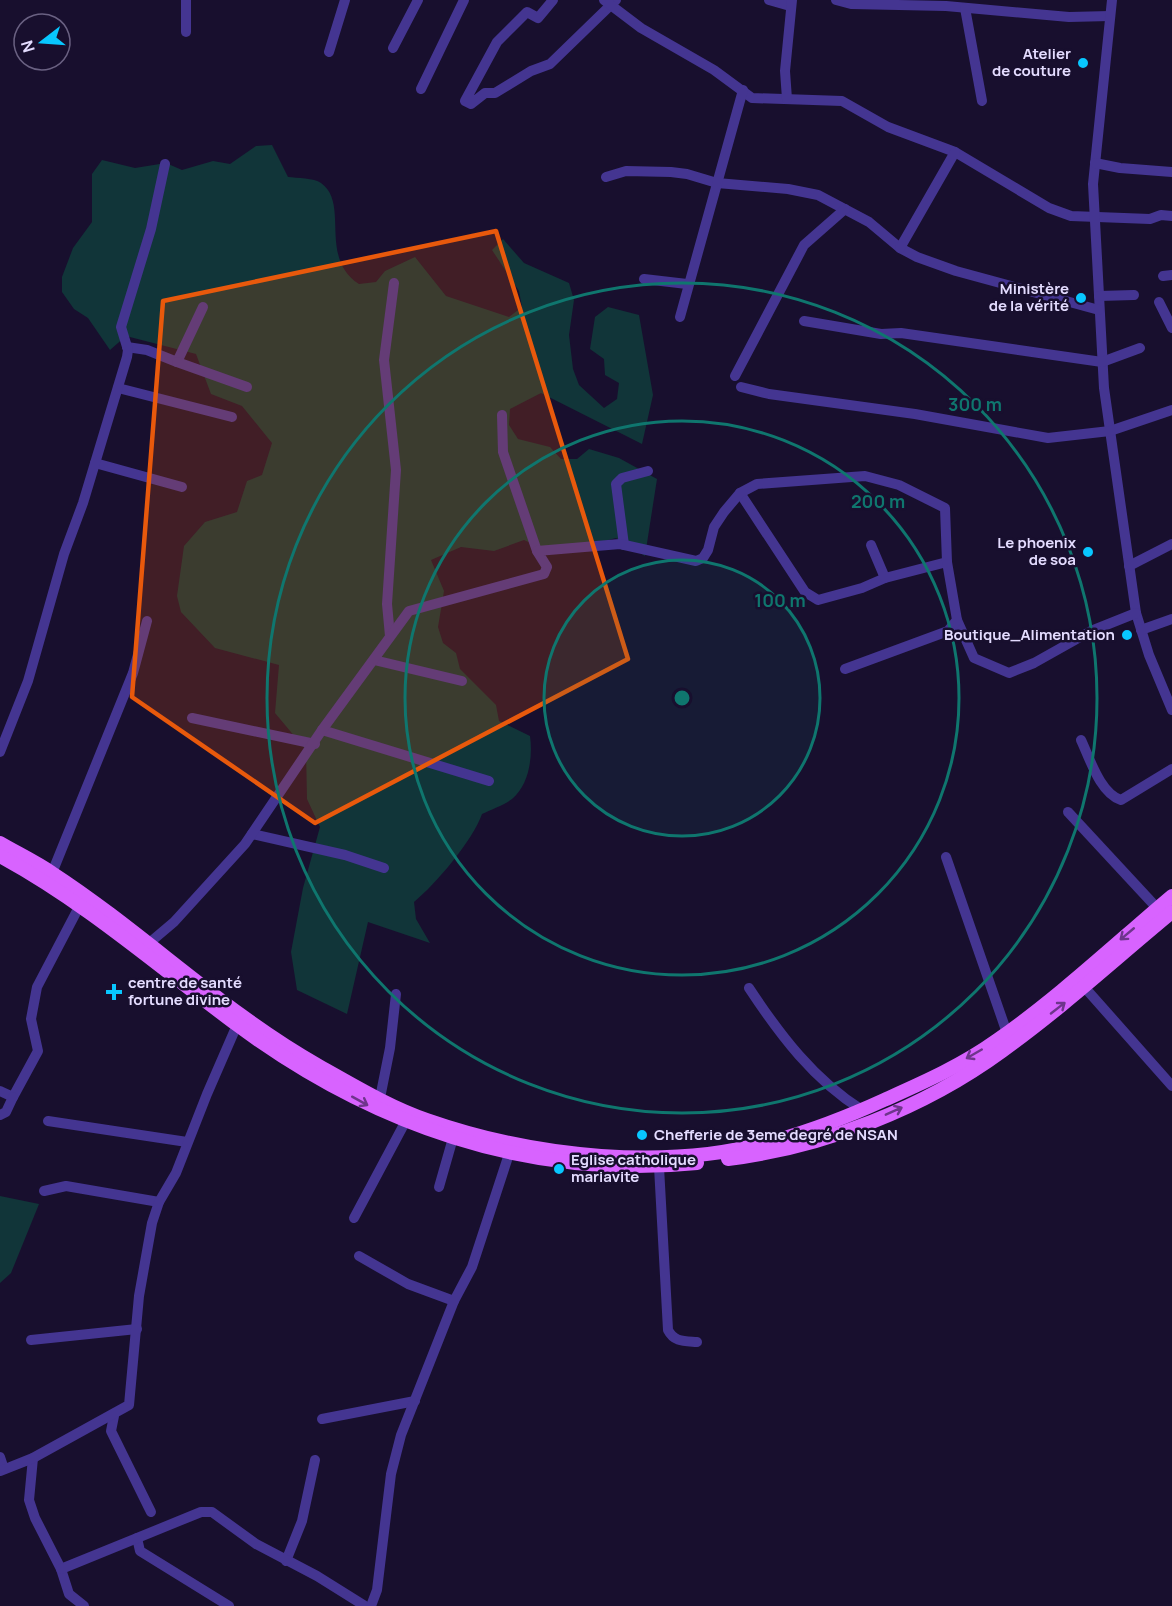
<svg xmlns="http://www.w3.org/2000/svg" width="1172" height="1606" font-family="Manrope,sans-serif">
	<style>
		.green { fill: #113539 }
		.lines { fill: none; stroke-linecap: round; stroke-linejoin: round }
		.minor { stroke: #443591; stroke-width: 10 }
		.major { stroke: #d863ff; stroke-width: 14 }
		.oneway { stroke: #6e358c }
		.marked { fill: #e8590c; fill-opacity: 0.2; stroke: #e8590c; stroke-width: 4.5; stroke-linejoin: round }
		.ring { fill: none; stroke: #0f766e; stroke-width: 3 }
		.poi-dot { fill: #08c7ff; stroke: #180f2e; stroke-width: 2 }
		.labels { text-anchor: middle; stroke-width: 5; stroke-linejoin: round; paint-order: stroke }
		.poi-label { font-size: 15px; font-weight: bold; fill: #e4dcff; stroke: #180f2e; text-anchor: end }
		.centre { fill: #0f766e; stroke: #180f2e; stroke-width: 3 }
		.ring-label { font-size: 18px; text-anchor: middle; font-weight: bold; fill: #0f766e; stroke: #180f2e; stroke-width: 5; stroke-linejoin: round; paint-order: stroke }
	</style>
	<rect width="100%" height="100%" fill="#180f2e"/>
	<g class="green">
		<path d="M272,145L288,177C297,178 314,178 321,183C350,203 318,258 359,284L376,282L385,271L415,257L446,296L509,317L522,307L519,291L492,250L503,239L524,263L569,283L574,300L569,335L573,369L579,385L604,408L617,399L619,383L605,375L604,359L590,349L595,317L608,307L639,315L653,395L642,444L541,393L510,409L509,425L518,439L550,447L561,459H577L589,449L619,458L657,479L645,556L616,538L555,554L524,540L494,551L461,547L431,560L444,591L438,627L443,643L456,653L460,669L496,705L499,721L530,736C533,757 529,785 512,799C504,805 492,809 482,814C473,840 436,884 414,902L416,919L430,943L368,922L347,1014L297,990L291,952L303,888L320,827L307,799L306,750L275,713L279,665L215,648L181,612L177,596L184,546L205,522L237,512L247,481L262,475L272,443L242,406L211,394L196,354L126,336L110,350L88,318L74,309L62,292V277L73,248L92,222V174L102,160L135,168L166,163L182,170L213,161L230,164L256,146Z"/>
		<path d="M0,1196L39,1204L11,1273L0,1283Z"/>
	</g>
	<g class="lines">
		<g class="minor">
			<path d="M186,0V32"/>
			<path d="M553,0L538,18L527,12L497,42L465,101L471,104L485,93H495L531,71L550,64L616,0"/>
			<path d="M604,0L641,28L714,70L752,98L842,101L888,127L955,152L1049,208L1071,216L1150,219L1161,215L1172,216"/>
			<path d="M769,0L790,6"/>
			<path d="M836,0L851,4L946,6L1069,17L1110,16"/>
			<path d="M1112,0L1093,184L1104,388L1136,613L1149,655L1172,710"/>
			<path d="M965,8L982,101"/>
			<path d="M393,48L418,0"/>
			<path d="M329,52L345,0"/>
			<path d="M421,89L464,0"/>
			<path d="M787,99L785,71L792,0"/>
			<path d="M1095,163L1120,168L1172,172"/>
			<path d="M606,177L626,171L671,172L687,174L717,183L788,189L818,195L869,222L900,248L917,257L956,271L1099,310"/>
			<path d="M900,248L955,152"/>
			<path d="M1163,276L1172,275"/>
			<path d="M644,279L687,284"/>
			<path d="M1099,296L1134,295"/>
			<path d="M1159,302L1172,328"/>
			<path d="M680,317L743,90"/>
			<path d="M804,321L881,334L901,333L1102,362L1140,348"/>
			<path d="M127,347L147,350L177,362L203,307"/>
			<path d="M177,362L247,387"/>
			<path d="M735,376L804,245L845,209"/>
			<path d="M741,387L769,394L915,414L1048,438L1110,431L1172,410"/>
			<path d="M118,388L232,417"/>
			<path d="M502,415L503,452L537,551"/>
			<path d="M95,463L182,487"/>
			<path d="M740,493L805,592L818,600L862,588L885,578"/>
			<path d="M624,545L616,484L622,478L648,471"/>
			<path d="M871,545L885,578L947,562"/>
			<path d="M1129,566L1172,544"/>
			<path d="M957,620L974,658L1009,673L1034,663L1091,631L1136,613"/>
			<path d="M1141,630L1172,619"/>
			<path d="M390,636L387,604L396,470L384,360L394,283"/>
			<path d="M374,660L462,681"/>
			<path d="M192,718L315,744"/>
			<path d="M322,730L489,781"/>
			<path d="M1081,740C1090,759 1100,793 1121,800L1172,769"/>
			<path d="M0,752L28,681L64,554L83,503L127,357L128,350L121,327L151,229L165,164"/>
			<path d="M1068,812L1157,908"/>
			<path d="M252,834L345,855L384,868"/>
			<path d="M946,857L1007,1033"/>
			<path d="M52,873L133,673L147,621"/>
			<path d="M148,944L174,922L245,844L322,730L409,611L544,574L547,567L537,551L620,544L696,561L703,558L708,550L714,527L724,512L740,493L757,484L865,476L899,485L945,508L947,562L957,620L948,631L845,669"/>
			<path d="M1079,981L1172,1086"/>
			<path d="M749,988C780,1035 814,1080 862,1110"/>
			<path d="M0,1091L13,1097L38,1051L31,1019L37,987L80,905"/>
			<path d="M380,1098L390,1048L396,994"/>
			<path d="M0,1115L6,1112L13,1097"/>
			<path d="M48,1121L187,1142"/>
			<path d="M659,1167L668,1330C674,1342 684,1341 697,1342"/>
			<path d="M439,1187L453,1138"/>
			<path d="M44,1191L66,1186L159,1202"/>
			<path d="M354,1218L409,1115"/>
			<path d="M359,1256L408,1284L454,1301"/>
			<path d="M31,1340L137,1329"/>
			<path d="M114,1416L111,1431L151,1512"/>
			<path d="M322,1419L415,1401"/>
			<path d="M0,1457L4,1469"/>
			<path d="M33,1458L29,1500L35,1518L61,1569L69,1594L84,1606"/>
			<path d="M0,1471L33,1458L129,1405L139,1296L152,1223L159,1202L176,1173L207,1094L237,1025"/>
			<path d="M137,1538L140,1551L229,1606"/>
			<path d="M286,1561L302,1521L315,1460"/>
			<path d="M61,1569L201,1512H212L256,1544L317,1576L365,1606"/>
			<path d="M371,1606L377,1590L391,1474L401,1435L454,1301L472,1267L509,1154"/>
		</g>
		<g class="major">
			<path d="M0,843C17,853 36,862 52,873C144,933 223,1012 319,1066C353,1085 389,1107 427,1120C533,1157 668,1172 777,1140C813,1130 849,1116 884,1100C922,1083 961,1066 996,1041C1058,998 1114,945 1172,896"/>
			<path d="M0,856C85,902 158,966 236,1024C371,1124 527,1180 697,1163"/>
			<path d="M728,1159C824,1147 924,1108 1002,1051C1062,1008 1115,959 1172,912"/>
		</g>
	</g>
	<defs><path id="oneway-shaft" d="M-6 0H5M1.5-3L5.5 0L1.5 3" fill="none" stroke-width="1.6" stroke-linecap="round" stroke-linejoin="round" transform="scale(1.5)"/></defs>
	<g class="oneway">
		<use href="#oneway-shaft" transform="translate(1127 934) rotate(140)"/>
		<use href="#oneway-shaft" transform="translate(1058 1008) rotate(-38)"/>
		<use href="#oneway-shaft" transform="translate(974 1054) rotate(150)"/>
		<use href="#oneway-shaft" transform="translate(360 1101) rotate(29)"/>
		<use href="#oneway-shaft" transform="translate(894 1111) rotate(-24)"/>
	</g>
	<path class="marked" d="M496,231L628,659L315,823L132,697L163,301Z"/>
	<circle cx="682" cy="698" r="138" fill="#0f766e" fill-opacity=".12"/>
	<g class="ring">
		<circle cx="682" cy="698" r="138"/>
		<circle cx="682" cy="698" r="277"/>
		<circle cx="682" cy="698" r="415"/>
	</g>
	<g class="poi-dot">
		<circle cx="1083" cy="63" r="6"/>
		<circle cx="1081" cy="298" r="6"/>
		<circle cx="1088" cy="552" r="6"/>
		<circle cx="1127" cy="635" r="6"/>
		<path d="M111 983h6v6h6v6h-6v6h-6v-6h-6v-6h6z"/>
		<circle cx="642" cy="1135" r="6"/>
		<circle cx="559" cy="1169" r="6"/>
	</g>
	<g class="labels">
		<g class="poi-label">
			<text x="1071" y="59">Atelier<tspan x="1071" dy="17">de couture</tspan></text>
			<text x="1069" y="294">Ministère<tspan x="1069" dy="17">de la vérité</tspan></text>
			<text x="1076" y="548">Le phoenix<tspan x="1076" dy="17">de soa</tspan></text>
			<text x="1115" y="640">Boutique_Alimentation</text>
			<text x="128" y="988" text-anchor="start">centre de santé<tspan x="128" dy="17">fortune divine</tspan></text>
			<text x="654" y="1140" text-anchor="start">Chefferie de 3eme degré de NSAN</text>
			<text x="571" y="1165" text-anchor="start">Eglise catholique<tspan x="571" dy="17">mariavite</tspan></text>
		</g>
	</g>
	<circle cx="682" cy="698" r="9" class="centre"/>
	<g class="ring-label">
		<text x="975" y="411">300 m</text>
		<text x="878" y="508">200 m</text>
		<text x="780" y="607">100 m</text>
	</g>
	<g transform="translate(42 42) rotate(253)"><circle r="28" fill="#180f2e" stroke="#6a6182" stroke-width="1.5"/>
	<path d="M0-4.5L10 22L0 15L-10 22Z" fill="#08c7ff"/>
	<text y="-9" font-size="16" font-weight="bold" text-anchor="middle" fill="#e4dcff">N</text>
	</g>
</svg>
